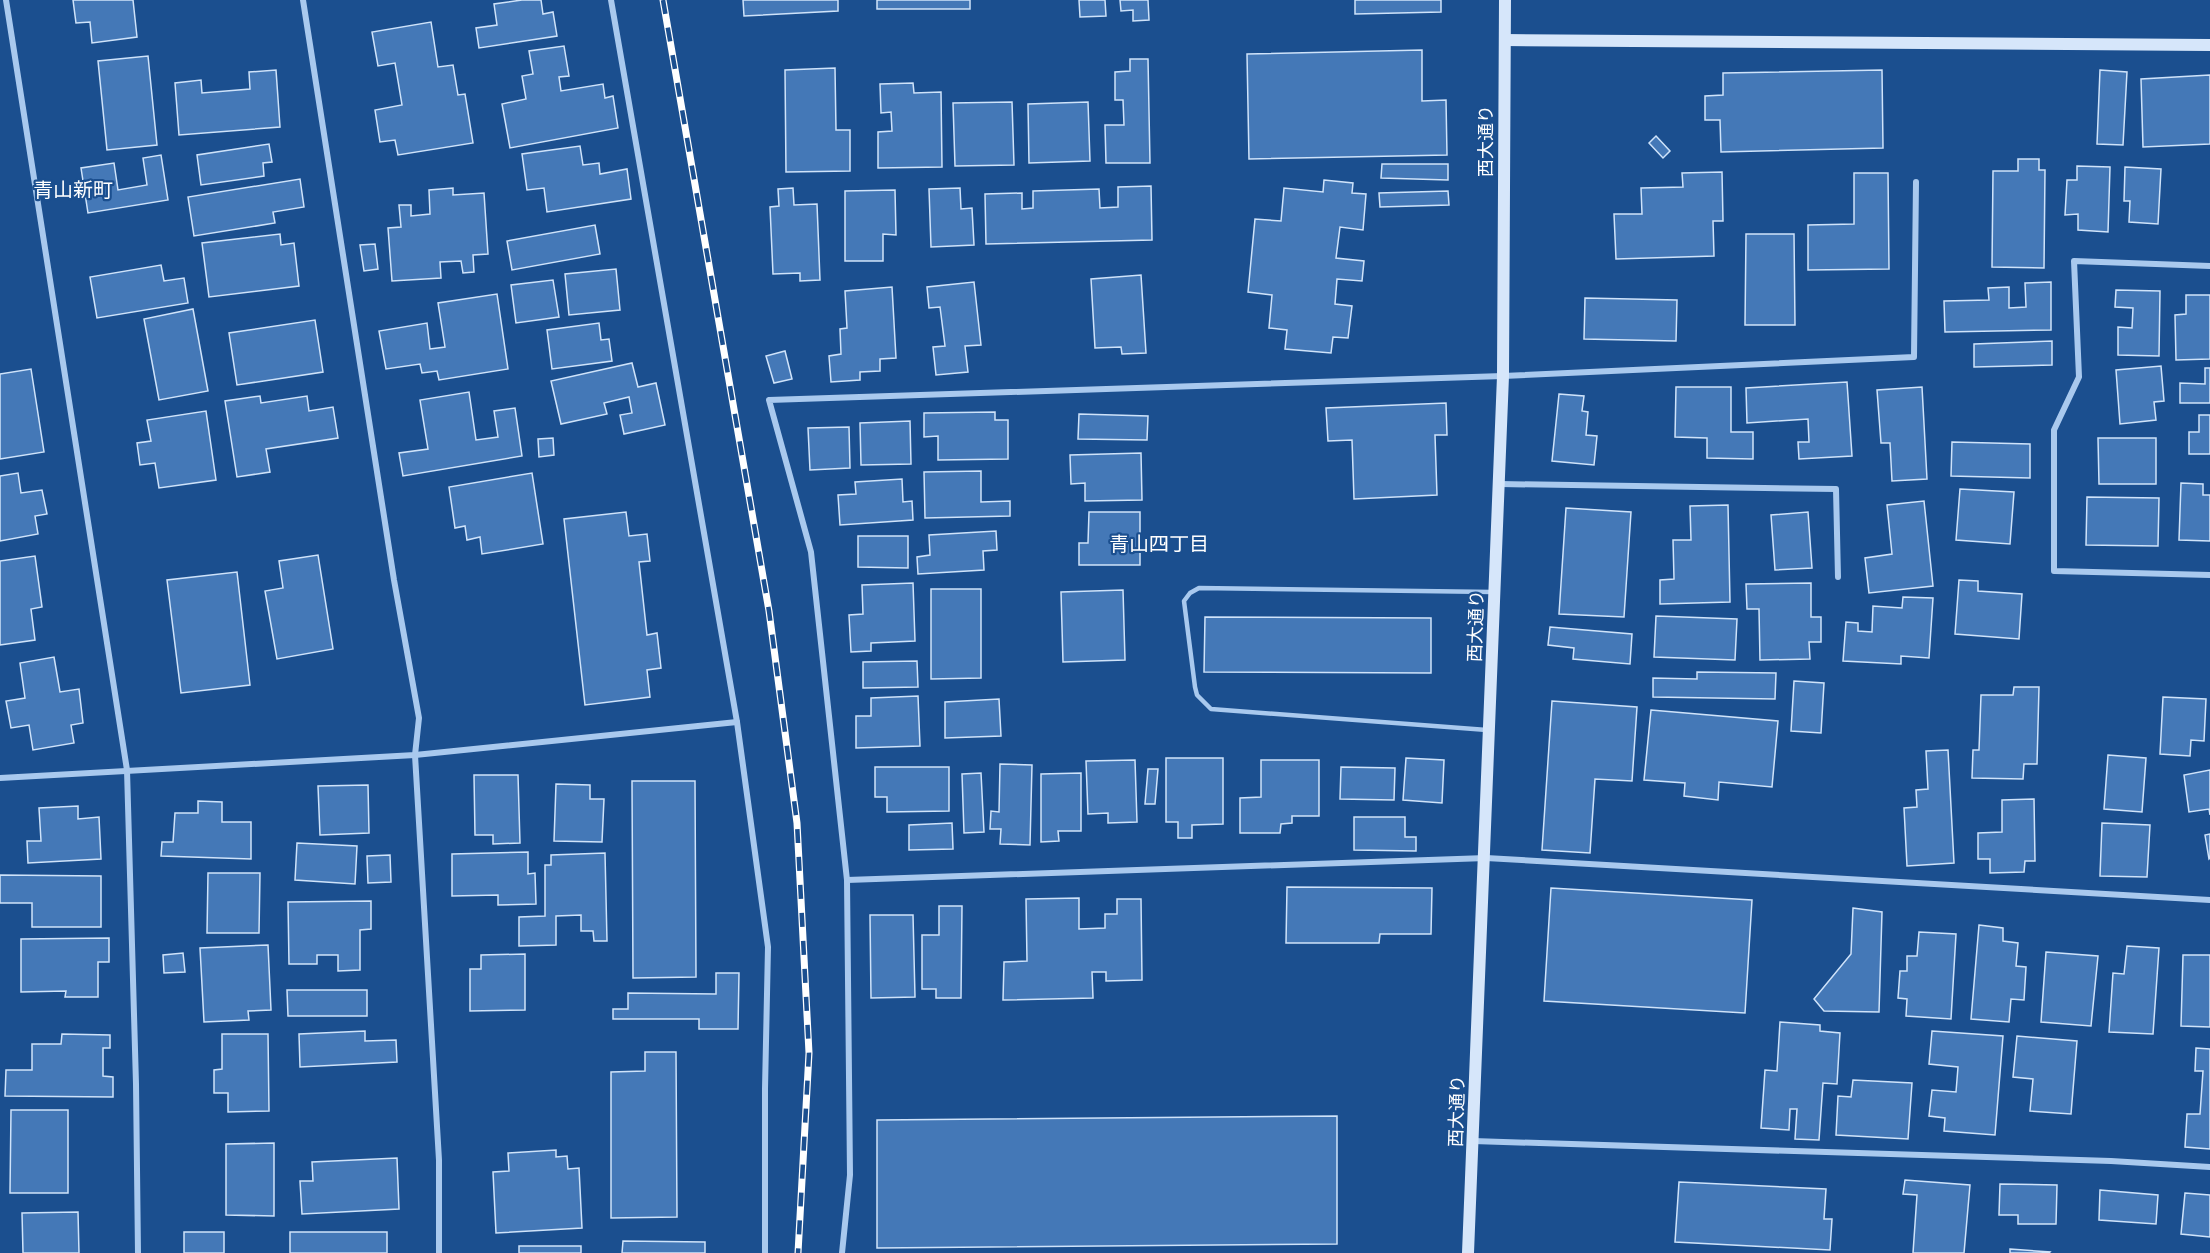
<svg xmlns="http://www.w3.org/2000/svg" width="2210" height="1253" font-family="Ubuntu,'Noto Sans JP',sans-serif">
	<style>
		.building { fill: #4478b7; stroke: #cfe3fa; stroke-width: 1.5 }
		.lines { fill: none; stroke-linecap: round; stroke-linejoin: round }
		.lane { stroke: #a9c9ee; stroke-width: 4.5 }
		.street { stroke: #a9c9ee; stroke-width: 6 }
		.secondary { stroke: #d6e6fa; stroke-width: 12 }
		.rail-casing { stroke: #fff; stroke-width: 7 }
		.rail { stroke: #1b4f8f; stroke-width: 4.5; stroke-dasharray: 14; stroke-linecap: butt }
		.labels { text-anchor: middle; stroke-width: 4.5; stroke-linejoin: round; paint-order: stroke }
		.street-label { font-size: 18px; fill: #fff; stroke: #1b4f8f }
		.neighbourhood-label { font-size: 20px; fill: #fff; stroke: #1b4f8f }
	</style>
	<rect width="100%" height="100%" fill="#1b4f8f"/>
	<g class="building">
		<path d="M73,0H133L137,37L92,43L90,22L76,23Z"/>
		<path d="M522,0H541L543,14L553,12L557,36L479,48L476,28L497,25L494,4Z"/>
		<path d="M743,0H838V11L744,16Z"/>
		<rect x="877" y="0" width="93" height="9"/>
		<path d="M1079,0H1105L1106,16L1080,17Z"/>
		<path d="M1120,0H1148L1149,20L1133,21V10L1121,11Z"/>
		<path d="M1355,0H1441V12L1355,14Z"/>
		<path d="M431,22L438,67L453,65L458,95L465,94L473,143L398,155L395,140L380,142L375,110L402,105L395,63L378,66L372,32Z"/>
		<path d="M564,46L569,76L559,77L561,91L603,84L605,98L613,96L618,128L510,148L502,104L526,99L522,76L533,74L529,51Z"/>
		<path d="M1422,50V101L1446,100L1447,155L1249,159L1247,54Z"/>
		<path d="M148,56L157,145L107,150L98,61Z"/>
		<path d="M1130,59H1148L1150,163H1106L1105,125H1124L1123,100H1115V72L1130,71Z"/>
		<path d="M835,68L836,130H850V171L786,172L785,70Z"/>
		<path d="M276,70L280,127L179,135L175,83L201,80L202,93L250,89L249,72Z"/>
		<path d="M1882,70L1883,148L1721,152L1720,120H1705V96L1723,95V73Z"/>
		<path d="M2100,70L2127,72L2123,145L2097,144Z"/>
		<path d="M2210,75V144L2143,147L2141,79Z"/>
		<path d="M913,83L914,93L941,92L942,167L878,168V132L892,131L891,112L881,113L880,84Z"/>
		<path d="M1012,102L1014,165L955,166L953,103Z"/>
		<path d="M1088,102L1090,161L1029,163L1028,104Z"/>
		<path d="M1656,136L1670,151L1663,158L1649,143Z"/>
		<path d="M269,144L272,162L263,163L264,176L201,185L197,155Z"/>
		<path d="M580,146L583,165L599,163L600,174L627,169L631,199L547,212L544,188L527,190L522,154Z"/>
		<path d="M161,155L168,200L88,213L81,168L114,163L118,190L147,185L143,158Z"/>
		<path d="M2018,159H2039V170H2045L2044,268L1992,267L1993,171H2018Z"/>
		<path d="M1382,164H1448V180L1381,178Z"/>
		<path d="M2077,166L2110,167L2108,232L2078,230V214L2065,215L2067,180H2077Z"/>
		<path d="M2125,167L2161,169L2158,224L2129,222L2130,201H2124Z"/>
		<path d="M1722,172L1723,221H1713L1714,256L1616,259L1614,214H1642L1641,188L1683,187L1682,173Z"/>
		<path d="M1854,173H1888L1889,269L1808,270V225L1854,224Z"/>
		<path d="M300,179L304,207L273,212L275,223L194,236L188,197Z"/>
		<path d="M1324,180L1353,183L1352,193L1366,194L1363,230L1340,227L1336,258L1364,261L1362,281L1337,279L1335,304L1352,306L1348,338L1333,337L1331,353L1285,349L1287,330L1269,328L1272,295L1248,292L1255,219L1281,221L1284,188L1323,192Z"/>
		<path d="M1151,186L1152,240L986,244L985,194L1022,193V209L1033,208V191L1099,189L1100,208L1118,207V187Z"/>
		<path d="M453,188V195L484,193L488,254L473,255L474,272L463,273L461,261L440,262L441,278L392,281L388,228L401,227L399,205H411V216L430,214L429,190Z"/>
		<path d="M793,188L794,205L817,204L820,280L800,281V273L773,274L770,207L779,206L778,189Z"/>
		<path d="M960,188L961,209L972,208L974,245L931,247L929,189Z"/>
		<path d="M895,190L896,235L883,234V261H845V191Z"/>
		<path d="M1448,191L1449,205L1380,207L1379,193Z"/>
		<path d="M595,225L600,254L512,270L507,241Z"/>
		<path d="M280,234L281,245L294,243L299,286L209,297L202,243Z"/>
		<path d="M1746,234H1794L1795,325H1745Z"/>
		<path d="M375,244L378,269L364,271L360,245Z"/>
		<path d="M161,265L164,281L184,278L188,303L97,318L90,277Z"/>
		<path d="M616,269L620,310L569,315L565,274Z"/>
		<path d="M1141,275L1146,353L1122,354L1121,347L1095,348L1091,279Z"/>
		<path d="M553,280L559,317L516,323L511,285Z"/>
		<path d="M974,282L981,345L965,346L968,372L936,375L933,347L945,346L940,307L929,308L927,287Z"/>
		<path d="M2051,282V330L1945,332L1944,301L1989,300L1988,288L2009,287V308L2026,307L2025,283Z"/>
		<path d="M892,287L896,358L880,359V371L860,372V380L831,382L829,356L841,354L840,329L847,328L845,291Z"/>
		<path d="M2116,290L2160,291L2159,356L2118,355V327L2132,328L2133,308L2115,307Z"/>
		<path d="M497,294L508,369L439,380L437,371L422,373L420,364L386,369L379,331L427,323L430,349L445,347L438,303Z"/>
		<path d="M2186,295H2210V359L2176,360L2175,315L2186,314Z"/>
		<path d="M1585,298L1677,300L1676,341L1584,339Z"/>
		<path d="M193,309L208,391L159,400L144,319Z"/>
		<path d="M315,320L323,372L237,385L229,333Z"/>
		<path d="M599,323L601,340L609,339L612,361L552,369L547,330Z"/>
		<path d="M2052,341V365L1974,367V344Z"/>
		<path d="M785,351L792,379L774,383L766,356Z"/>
		<path d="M632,363L638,387L656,383L665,425L624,434L620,415L632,413L629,397L604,403L607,414L561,424L551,381Z"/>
		<path d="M2161,366L2164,401L2154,402L2156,420L2120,424L2116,370Z"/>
		<path d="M2205,368H2210V403H2180V383L2205,384Z"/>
		<path d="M31,369L44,452L0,459V374Z"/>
		<path d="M1847,382L1852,456L1799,459L1798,442H1809L1808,419L1747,423L1746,388Z"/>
		<path d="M1676,387H1731V432H1753V459L1707,458V438L1675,437Z"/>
		<path d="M1922,387L1927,479L1892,481L1890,443H1881L1877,390Z"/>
		<path d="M469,392L476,440L498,437L494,411L515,408L522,456L403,476L399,453L428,449L420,400Z"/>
		<path d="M1559,394L1584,396L1582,411L1588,412L1586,435L1597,436L1594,465L1552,461Z"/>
		<path d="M260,396L261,403L307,396L309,411L333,407L338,438L266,449L270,472L237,477L225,401Z"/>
		<path d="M1446,403L1447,435H1435L1437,495L1354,499L1352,440L1328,441L1326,408Z"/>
		<path d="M206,411L216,480L159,488L155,463L140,465L137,443L151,441L147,420Z"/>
		<path d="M995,412V420H1008V459L938,460V436L924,437V413Z"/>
		<path d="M1079,414L1148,416L1147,440L1078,439Z"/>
		<path d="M2199,415H2210V454H2189V432H2199Z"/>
		<path d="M910,421L911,464L861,465L860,423Z"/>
		<path d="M849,427L850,468L810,470L808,428Z"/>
		<path d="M553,438L554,455L539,457L538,439Z"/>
		<path d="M2098,438H2156V484H2099Z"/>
		<path d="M1952,442L2030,444V478L1951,476Z"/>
		<path d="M1141,453L1142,500L1085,501V483L1071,484L1070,455Z"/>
		<path d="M981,471V502L1010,501V516L925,518L924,472Z"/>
		<path d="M18,473L21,493L42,490L47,514L35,516L38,534L0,541V476Z"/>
		<path d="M532,473L543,544L482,554L480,537L467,540L465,526L455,528L449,487Z"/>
		<path d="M902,479L903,502L912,501L913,520L840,525L838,495L856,494L855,482Z"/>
		<path d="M2181,483L2203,484V495H2210V541L2179,540Z"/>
		<path d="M1960,489L2014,492L2010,544L1956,540Z"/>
		<path d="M2087,497L2159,498L2158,546L2086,545Z"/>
		<path d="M1924,501L1933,586L1869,593L1865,558L1892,554L1887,505Z"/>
		<path d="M1728,505L1730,602L1660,604V580L1674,579L1673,540H1691L1690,506Z"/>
		<path d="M1566,508L1631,512L1624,617L1559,614Z"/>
		<path d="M626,512L629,536L647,534L650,561L639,562L647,635L657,633L661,668L647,670L650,697L585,705L564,519Z"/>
		<path d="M1089,512H1140V565H1079V543H1088Z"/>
		<path d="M1808,512L1812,568L1775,570L1771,515Z"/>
		<path d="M996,531L997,550L983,551L984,570L918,574L917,557L930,555L929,535Z"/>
		<path d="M858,536H908V568L858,567Z"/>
		<path d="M318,555L333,649L277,659L265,591L283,588L279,561Z"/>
		<path d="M35,556L42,607L31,609L35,640L0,645V561Z"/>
		<path d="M237,572L250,685L181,693L167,580Z"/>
		<path d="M1959,580L1978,581V591L2022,594L2019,639L1955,634Z"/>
		<path d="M913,583L915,641L871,643V651L851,652L849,615L863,614L862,585Z"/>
		<path d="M1811,583V617H1821V642H1809L1810,659L1760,660L1759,609H1747L1746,584Z"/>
		<path d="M931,589H981V678L931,679Z"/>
		<path d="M1123,590L1125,660L1063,662L1061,592Z"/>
		<path d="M1903,597L1933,598L1929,658L1901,656V664L1843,661L1846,622L1858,623V631L1872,632L1873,606L1902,608Z"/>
		<path d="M1656,616L1737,619L1735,660L1654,657Z"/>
		<path d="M1205,617L1431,618V673L1204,672Z"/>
		<path d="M1550,627L1632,634L1630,664L1573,659L1574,648L1548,645Z"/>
		<path d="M54,657L60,692L79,689L83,723L71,725L74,743L33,750L29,725L11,728L6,701L25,698L20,663Z"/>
		<path d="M917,661L918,687L863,688V662Z"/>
		<path d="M1697,672L1776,673L1775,699L1653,697V678L1697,679Z"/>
		<path d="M1794,681L1824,683L1821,733L1791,731Z"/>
		<path d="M2014,687H2039L2037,764H2024L2023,779L1972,778L1973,750H1979L1981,695H2013Z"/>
		<path d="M918,696L920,746L856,748V716H871V698Z"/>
		<path d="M2163,697L2206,699L2204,741L2191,740L2190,756L2160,754Z"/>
		<path d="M999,699L1001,736L945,738V702Z"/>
		<path d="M1552,701L1637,707L1632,781L1595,779L1590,853L1542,850Z"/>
		<path d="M1651,710L1778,721L1772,787L1719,782L1718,800L1684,796L1685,783L1644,780Z"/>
		<path d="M1948,750L1954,863L1907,866L1904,808L1917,807L1916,790L1928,789L1926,751Z"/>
		<path d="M2108,755L2146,758L2142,812L2104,809Z"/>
		<path d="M1166,758H1223V824L1192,825V838H1178V822H1166Z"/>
		<path d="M1406,758L1444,760L1442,803L1403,800Z"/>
		<path d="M1135,760L1137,822L1108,823V813L1088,814L1086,761Z"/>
		<path d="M1261,760H1319V816H1292V823L1281,824L1280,833H1240V798L1261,797Z"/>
		<path d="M1000,764L1032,765L1030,845L1000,844L1001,829H990L991,811L999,812Z"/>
		<path d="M875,767H949V811L887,812V797H875Z"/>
		<path d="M1341,767L1395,768L1394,800L1340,799Z"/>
		<path d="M1148,769H1158L1155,804H1145Z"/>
		<path d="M2210,770V815L2209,809L2189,812L2184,775Z"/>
		<path d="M981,773L984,832L964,833L962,774Z"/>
		<path d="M1081,773V831H1058L1059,841L1041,842V774Z"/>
		<path d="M474,775H518L520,843L493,844V835H475Z"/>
		<path d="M632,781H695L696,977L633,978Z"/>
		<path d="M556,784L590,785V799H604L602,842L554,841Z"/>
		<path d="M368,785L369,833L320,835L318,786Z"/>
		<path d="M2034,799L2035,861H2025L2024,872L1990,873V859H1978V833L2002,832V800Z"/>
		<path d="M198,801L222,802V822H251V859L161,856L162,842H173L175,813H198Z"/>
		<path d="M78,806V819L99,817L101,859L28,863L27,841H41L39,808Z"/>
		<path d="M1354,817H1405V837H1416V851L1354,850Z"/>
		<path d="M952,823L953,849L909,850V825Z"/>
		<path d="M2102,823L2150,825L2147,877L2100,876Z"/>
		<path d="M2210,834V858L2209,859L2205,835Z"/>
		<path d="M297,843L357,846L355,884L295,880Z"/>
		<path d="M528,852V874L535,873L536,904L498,905V895L452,896V854Z"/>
		<path d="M605,853L607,941H594L593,931H581V915L556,916V945L519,946V917L545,916V865H551V855Z"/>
		<path d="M390,855L391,882L368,883L367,856Z"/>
		<path d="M208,873H260L259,933H207Z"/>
		<path d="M0,875L101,876V927H32V903H0Z"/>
		<path d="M1287,887L1432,888L1431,934H1380L1379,943H1286Z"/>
		<path d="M1551,888L1752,900L1745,1013L1544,1001Z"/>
		<path d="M1079,898V929L1105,928V914H1117V899H1141L1142,980L1106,981V972H1092L1093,998L1003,1000L1004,962L1027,961L1026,899Z"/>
		<path d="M371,901V929L360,930V970L338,971V955H317V964H289L288,902Z"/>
		<path d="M939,906H962L961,998H936V989H922V935H939Z"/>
		<path d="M1853,908L1882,912L1879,1012L1824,1011L1814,999L1851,954Z"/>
		<path d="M870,915H913L915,997L871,998Z"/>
		<path d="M1979,925L2003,928V941L2018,943L2016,966L2026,967L2024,1000L2011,999L2009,1022L1971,1019Z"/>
		<path d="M1919,932L1956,934L1951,1019L1906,1016L1907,999L1898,998L1900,971H1907V956H1917Z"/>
		<path d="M109,938V962H98V997H65L66,991L21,992V939Z"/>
		<path d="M268,945L271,1010L248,1011L249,1020L204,1022L200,948Z"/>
		<path d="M2127,946L2159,948L2153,1034L2109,1032L2113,973L2124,974Z"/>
		<path d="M2046,952L2098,956L2091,1026L2041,1022Z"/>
		<path d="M183,953L185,972L164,973L163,955Z"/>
		<path d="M525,954V1010L470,1011V969H481V955Z"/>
		<path d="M2183,955H2210V1027L2181,1026Z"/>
		<path d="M716,973H739L738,1029H699V1019H613V1009H628V993L716,994Z"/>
		<path d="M287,990H367V1016H288Z"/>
		<path d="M1780,1022L1820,1025V1031L1840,1033L1837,1084L1823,1083L1819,1140L1795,1139L1797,1109H1790L1789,1130L1761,1128L1765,1070L1777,1071Z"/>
		<path d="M365,1031V1041L396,1040L397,1062L300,1067L299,1034Z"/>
		<path d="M1932,1031L2003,1036L1995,1135L1944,1131L1945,1118L1929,1116L1932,1090L1956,1092L1958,1067L1929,1064Z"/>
		<path d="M62,1034L110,1035V1048H103V1076L113,1077V1097L5,1096L6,1070H32V1044H61Z"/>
		<path d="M222,1034H268L269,1111L228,1112V1093H214V1070L222,1069Z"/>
		<path d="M2017,1036L2077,1041L2071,1114L2030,1111L2033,1079L2013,1077Z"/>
		<path d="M2196,1048L2210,1049V1149L2185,1147L2187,1114H2200L2203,1071H2195Z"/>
		<path d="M645,1052H676L677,1217L611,1218V1072L645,1071Z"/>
		<path d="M1853,1080L1912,1083L1908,1139L1836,1135L1838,1096L1851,1097Z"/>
		<path d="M11,1110H68V1193H10Z"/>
		<path d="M1337,1116V1244L877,1248V1120Z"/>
		<path d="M274,1143V1216L226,1215V1144Z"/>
		<path d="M556,1150V1157L567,1156L568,1169L579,1168L582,1228L496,1233L493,1172L509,1171L508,1153Z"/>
		<path d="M397,1158L399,1209L302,1214L300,1181H313L312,1162Z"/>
		<path d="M1905,1180L1970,1185L1964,1253H1913L1917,1195L1903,1194Z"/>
		<path d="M1679,1182L1826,1189L1824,1219H1832L1830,1250L1675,1242Z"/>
		<path d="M2000,1184L2057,1185L2056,1224H2018V1215H1999Z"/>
		<path d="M2100,1190L2158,1195L2156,1224L2099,1220Z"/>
		<path d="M2185,1193L2210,1195V1237L2181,1234Z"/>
		<path d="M78,1212L79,1253H23L22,1213Z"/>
		<rect x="184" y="1232" width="40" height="21"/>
		<rect x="290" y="1232" width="97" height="21"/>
		<path d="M623,1241L705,1242V1253H622Z"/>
		<rect x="519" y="1246" width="62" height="7"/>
		<path d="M2010,1249L2050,1252L2049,1253H2010Z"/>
	</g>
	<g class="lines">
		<path class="lane" d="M1487,730L1211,709L1197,695L1195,687L1184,601L1190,593L1199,588L1493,592"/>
		<g class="street">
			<path d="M6,0L127,770L136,1084L138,1253"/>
			<path d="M303,0L394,580L419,718L415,755L439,1160V1253"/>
			<path d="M611,0L737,722L768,947L765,1089V1253"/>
			<path d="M2210,266L2074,261L2079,377L2054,430V571L2210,575"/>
			<path d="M1500,484L1836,489L1838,577"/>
			<path d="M0,778L415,755L737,722"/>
			<path d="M847,880L1486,858L2210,900"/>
			<path d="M1473,1141L2111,1161L2210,1167"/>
			<path d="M842,1253L850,1175L847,880L811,552L769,400L1503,376L1914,357L1916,182"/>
		</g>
		<g class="secondary">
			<path d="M1505,40L2210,45"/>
			<path d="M1468,1253L1503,376L1505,0"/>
		</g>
		<g class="rail-casing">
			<path id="rail" d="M663,0L769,611L797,823L809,1053L798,1253"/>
		</g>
		<use href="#rail" class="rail"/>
	</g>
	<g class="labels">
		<g class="street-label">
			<text transform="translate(1486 141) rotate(-90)" y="6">西大通り</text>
			<text transform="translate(1476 626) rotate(-88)" y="6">西大通り</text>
			<text transform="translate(1457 1111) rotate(-88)" y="6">西大通り</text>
		</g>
		<g class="neighbourhood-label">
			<text x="73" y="197">青山新町</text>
			<text x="1159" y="551">青山四丁目</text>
		</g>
	</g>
</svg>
